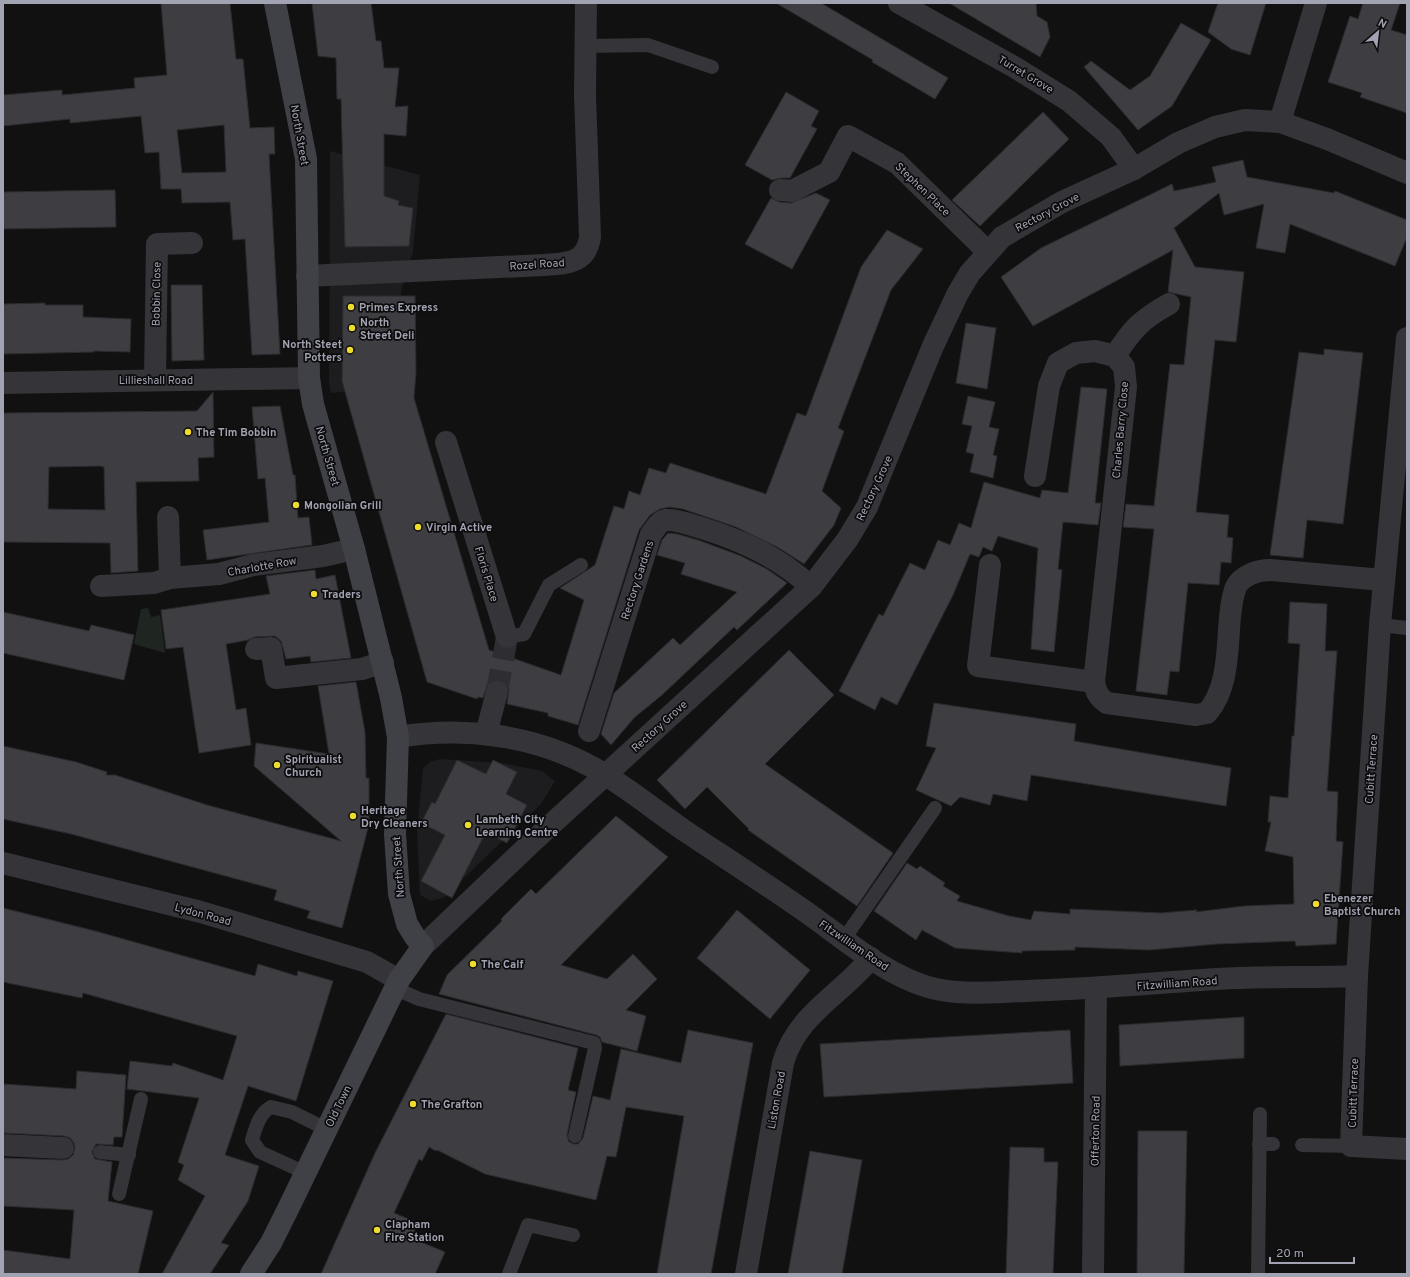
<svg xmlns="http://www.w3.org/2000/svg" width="1410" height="1277" font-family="Overpass,sans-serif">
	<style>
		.built { fill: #1d1d1f }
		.green { fill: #1f2622 }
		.building { fill: #3d3d42; stroke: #2c2b2e; fill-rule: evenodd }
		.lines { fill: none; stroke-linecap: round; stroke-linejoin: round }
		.street-tunnel { stroke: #2e2e32; stroke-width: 22; stroke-dasharray: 22 11; stroke-linecap: butt }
		.lane { stroke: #343439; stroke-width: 14 }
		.street { stroke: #343439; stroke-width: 22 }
		.secondary { stroke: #404047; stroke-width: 22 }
		.poi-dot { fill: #ebdc2f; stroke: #0c0c0d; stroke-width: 1.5 }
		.labels { text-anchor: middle; stroke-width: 3.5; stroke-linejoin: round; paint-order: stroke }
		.street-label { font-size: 11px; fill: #a2a3b2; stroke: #0c0c0d }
		.poi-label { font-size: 11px; font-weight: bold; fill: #a2a3b2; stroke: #0c0c0d; text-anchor: start }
	</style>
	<rect width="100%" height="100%" fill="#111112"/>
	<g class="built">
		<path d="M330,151L420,175L413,252L401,291V387L331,393L329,384Z"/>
		<path d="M440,759L502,763L542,771L555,781L541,804L443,898L431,901L420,895L417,831L423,768L430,762Z"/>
	</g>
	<path class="green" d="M148,608L151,617L160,615L165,653L134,644L141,609Z"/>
	<g class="building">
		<path d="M161,3H230L236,59H243L250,128L274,127L275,154H269L280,354L252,355L245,239L233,240L230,202L182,203L181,189H161L159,152L145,153L141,116L70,123V119L3,126V95L62,90V95L135,88L134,78L167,75ZM224,125L226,172L182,173L177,130Z"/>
		<path d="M312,3H371L376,41H381L384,68H399L395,107L408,106L406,136L384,134V196L399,201L398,205L413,208L409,246L345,247L341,99H337L336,58L318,56Z"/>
		<path d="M776,3H821L948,78L935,99L872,62L873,60Z"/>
		<path d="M949,3H1036L1037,16L1047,22L1050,37L1040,57Z"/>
		<path d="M1218,3H1266L1250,55L1231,49L1208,32Z"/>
		<path d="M1363,3H1400L1391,30L1407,35V113L1360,97L1362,93L1328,82L1350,16L1358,19Z"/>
		<path d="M1181,23L1211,40L1172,106L1138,130L1084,67L1091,61L1130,90L1150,76Z"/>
		<path d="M786,92L819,111L811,126L817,129L790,178H781L772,180L745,165Z"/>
		<path d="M1043,112L1069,139L980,226L952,200Z"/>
		<path d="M1243,160L1247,177L1334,193L1335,191L1407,220V237L1395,266L1290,224L1285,253L1256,248L1264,204L1224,215L1219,193L1174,228L1195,267L1244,272L1236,342L1215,340L1196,512L1229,515L1227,537L1233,538L1231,563L1221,562L1219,585L1188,583L1179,672L1170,671L1167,695L1136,691L1154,529L1123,527L1126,504L1154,506L1170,364L1184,365L1191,297L1168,292L1173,250L1033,326L1001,277L1041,248L1172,184L1174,191L1216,182L1212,167Z"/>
		<path d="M115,190L116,227L3,229V192Z"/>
		<path d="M816,193L830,200L792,269L745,244L771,198L779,202L791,203Z"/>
		<path d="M887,230L923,249L891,290L838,428L844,431L822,491L841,508L834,525L804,564L779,548L736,527L683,509L670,507L660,509L650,515L639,530L578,725L548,716V713L507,704L509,689L506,683L501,680H494L488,683L483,698L478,697L477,699L427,682L342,381L343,296H415L416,372L414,398L489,650L561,675L584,600L560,588L595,565L614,506L624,509L629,491L640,495L649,468L666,473L670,463L766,494L797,413L806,416L861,267Z"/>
		<path d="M171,285H202L204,360L172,361Z"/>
		<path d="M45,303V305H83V317L131,319L130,352L94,351V352L3,354V304Z"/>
		<path d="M966,323L996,328L987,389L956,383Z"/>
		<path d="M1324,349L1363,353L1343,524L1307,520L1303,558L1270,555L1299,352L1324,355Z"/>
		<path d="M1081,387L1107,389L1095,503H1101L1098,525L1063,522L1058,569L1062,570L1054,652L1031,649L1038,548L998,536L992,551L983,547L979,557L970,554L953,595L897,705L881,697L875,710L839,691L879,614L883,616L910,563L925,570L938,540L950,545L959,523L971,528L984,482L1040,498L1042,490L1068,493Z"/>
		<path d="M213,392L214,457L198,458L199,481L136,482L138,571L111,573L110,543L3,542V413L197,411ZM100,466L104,467L105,510L48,509L49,467Z"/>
		<path d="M968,396L995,402L989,427L999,429L993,455L997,456L993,478L970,472L974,454L966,452L972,426L962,424Z"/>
		<path d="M280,406L293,475H295L298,518L309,517L312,545L207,560L203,530L269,522L265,478L258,479L252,407Z"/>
		<path d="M668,533L677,534L698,540L741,556L767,569L787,583L737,630L734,627L662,695L635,717L611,745L601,734L614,693L673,638L680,645L737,592L681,574L685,563L657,555L662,540Z"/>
		<path d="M315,570L316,579L335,575L351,658L311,662L310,656L286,659L281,641L275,636L255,637L248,640L226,644L236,710L246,708L251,745L199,753L183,647L166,649L161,610L270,594L266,576Z"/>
		<path d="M1290,602L1327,604L1325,651H1337L1327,791L1338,792L1336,841L1343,842L1336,944L1296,946L1295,941L1217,944L1149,950L1075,947V950L1022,951V953L955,948L922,930L916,940L874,911L907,863L917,869L920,866L945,883L943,886L960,896L957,901L1009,916L1031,920L1034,911L1070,914V909L1161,913L1197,910L1196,912L1244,906L1294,904L1293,857L1265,851L1271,822H1268L1270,796L1288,798L1292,736H1294L1300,644L1288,643Z"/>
		<path d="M3,612L89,631L91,625L134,635L124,680L3,653Z"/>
		<path d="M789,650L834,695L765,764L893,853L857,906L748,830L749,829L707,787L685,809L657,780Z"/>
		<path d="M356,682L365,732L366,778H369V824L342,928L307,918L310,911L274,900L277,890L71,834L3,819V746L76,762L107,772L106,775H115L207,805L341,841L254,766L256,743L329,754L318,686Z"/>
		<path d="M934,703L1076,724L1074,741L1231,768L1226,806L1031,775L1027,801L993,794L990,805L960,797L951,806L916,790L936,748L926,746Z"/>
		<path d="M457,760L486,774L493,760L517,772L506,794L527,805L507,843L486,832L452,898L421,881L445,835L421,823L432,802L435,804Z"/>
		<path d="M616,816L668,857L561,965L607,979L633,954L657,979L626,1010L646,1016L637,1051L602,1042L600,1037L596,1035L439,994L447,975L502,921L501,919L531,889L536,894Z"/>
		<path d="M3,908L95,931L255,976L258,964L297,976L298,971L333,981L296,1101L248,1086L225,1155L259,1166L248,1201L221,1243L229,1245L210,1274H162L205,1196L178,1180L184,1165L178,1162L199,1098L127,1089L130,1061L172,1066L173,1063L223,1080L237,1036L83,993L82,998L3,982Z"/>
		<path d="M737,910L810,970L770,1019L697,958Z"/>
		<path d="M446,1014L578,1048L568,1090L576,1092L567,1135L569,1142L574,1144H578L583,1138L593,1096L610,1100L621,1049L681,1063L688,1030L753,1043L711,1274H657L684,1116L626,1107L616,1157L607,1156L596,1200L485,1174L437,1150L436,1151L429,1147L422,1161L419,1159L394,1213L418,1223L411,1238L445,1252L435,1274H321L375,1153Z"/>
		<path d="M1244,1017V1058L1120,1066L1119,1025Z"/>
		<path d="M1070,1030L1073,1083L824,1097L820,1044Z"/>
		<path d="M77,1071L126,1075L122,1137H114L113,1145L96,1144L92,1152L95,1159L112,1162L108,1201L153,1211L138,1274H3V1250L70,1259L74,1210L3,1206V1158L63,1160L68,1159L73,1155L75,1148L74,1143L70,1138L64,1136L3,1133V1084L76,1089Z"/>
		<path d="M1138,1131H1187L1184,1274H1137Z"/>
		<path d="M1010,1147L1044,1148V1162H1058L1053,1274H1006Z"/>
		<path d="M810,1151L862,1160L842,1274H788Z"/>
	</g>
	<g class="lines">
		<path class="street-tunnel" d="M497,692L507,637"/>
		<g class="lane">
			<path d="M586,46L648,45L712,67"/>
			<path d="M1380,625L1407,628"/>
			<path d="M507,637L524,634L549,585L581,565"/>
			<path d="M844,939L935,808"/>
			<path d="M394,988L419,999L594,1043L595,1048L575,1136"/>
			<path d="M1259,1144H1273"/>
			<path d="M1302,1145L1351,1146"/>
			<path d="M100,1152L129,1155"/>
			<path d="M306,1173L260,1152L252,1140C256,1127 259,1114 271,1107L292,1112L326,1129"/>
			<path d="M119,1194L141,1099"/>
			<path d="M509,1274L528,1225L573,1235"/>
			<path d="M1258,1274L1260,1114"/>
		</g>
		<g class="street">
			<path d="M899,3L1016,68L1069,101L1111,137L1134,169"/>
			<path d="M1280,122L1316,3"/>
			<path d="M780,190L792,191L829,172L848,136L897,163L988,252"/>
			<path d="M307,276L544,265C567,263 586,264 590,237L585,95L586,3"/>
			<path d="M1407,338L1380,625L1357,976L1351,1146L1407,1149"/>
			<path d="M1115,356C1132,329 1142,319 1169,304"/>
			<path d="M155,379L157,244L192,243"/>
			<path d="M3,383L309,378"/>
			<path d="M446,442L507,637"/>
			<path d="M1035,476L1049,386L1058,363L1076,353L1095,351L1115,356L1124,367L1126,387L1094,682C1096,692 1098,697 1107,703L1196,715L1207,713C1229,688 1227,649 1230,617C1231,607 1232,596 1236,587C1242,575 1258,570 1270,570L1383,580"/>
			<path d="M168,517L170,578"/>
			<path d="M990,565L978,666L1094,682"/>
			<path d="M101,586L154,583L170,578L219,574L253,565L323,556L354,549"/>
			<path d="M256,649L271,648L276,678L362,669L383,662"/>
			<path d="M589,731L651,534C655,529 659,521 666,520C678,519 691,525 702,528C743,541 779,557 811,587"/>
			<path d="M486,734L497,692"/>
			<path d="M398,737C464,726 535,735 594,768C627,787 657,812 688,833C730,861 772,888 813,917C848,942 885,974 928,987C960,996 993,992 1026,991C1090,989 1153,983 1217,979C1264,976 1311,978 1357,976"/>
			<path d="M3,863L201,912L367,962L399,980"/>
			<path d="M423,946L531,843L811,587L847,540L867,507L933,346L958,293L970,273L1002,237L1062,202L1134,169L1178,143L1215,127L1245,120L1280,122L1327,139L1407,173"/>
			<path d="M3,1145L63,1148"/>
			<path d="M746,1274L783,1063C797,1014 841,995 871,958"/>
			<path d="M1093,1274L1096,989"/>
		</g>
		<path class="secondary" d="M251,1274L271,1243L288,1209L399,980L423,946L415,937L407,924L399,894L395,834L398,737L391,698L354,549L313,404L309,378L306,159L275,3"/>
	</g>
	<g class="poi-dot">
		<circle cx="351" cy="307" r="4"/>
		<circle cx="352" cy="328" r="4"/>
		<circle cx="350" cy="350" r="4"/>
		<circle cx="188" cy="432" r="4"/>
		<circle cx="296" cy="505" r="4"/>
		<circle cx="418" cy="527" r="4"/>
		<circle cx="314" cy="594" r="4"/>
		<circle cx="277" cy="765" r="4"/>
		<circle cx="353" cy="816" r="4"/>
		<circle cx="468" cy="825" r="4"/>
		<circle cx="1316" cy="904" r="4"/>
		<circle cx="473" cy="964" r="4"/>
		<circle cx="413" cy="1104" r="4"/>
		<circle cx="377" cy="1230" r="4"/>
	</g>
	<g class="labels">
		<g class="street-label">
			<text transform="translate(1026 74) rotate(31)" y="4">Turret Grove</text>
			<text transform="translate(300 135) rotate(80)" y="4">North Street</text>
			<text transform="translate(923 189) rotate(44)" y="4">Stephen Place</text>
			<text transform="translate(1047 212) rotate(-28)" y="4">Rectory Grove</text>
			<text transform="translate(537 264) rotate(-4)" y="4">Rozel Road</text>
			<text transform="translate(156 294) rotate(-89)" y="4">Bobbin Close</text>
			<text x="156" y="384">Lillieshall Road</text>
			<text transform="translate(1120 430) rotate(-85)" y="4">Charles Barry Close</text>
			<text transform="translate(328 456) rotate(74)" y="4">North Street</text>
			<text transform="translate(874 488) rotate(-65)" y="4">Rectory Grove</text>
			<text transform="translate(262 566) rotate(-10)" y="4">Charlotte Row</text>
			<text transform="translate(487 574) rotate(73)" y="4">Floris Place</text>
			<text transform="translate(637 580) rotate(-72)" y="4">Rectory Gardens</text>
			<text transform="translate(659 726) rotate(-42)" y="4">Rectory Grove</text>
			<text transform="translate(1371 769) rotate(-86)" y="4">Cubitt Terrace</text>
			<text transform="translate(398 867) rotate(-94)" y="4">North Street</text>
			<text transform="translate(203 914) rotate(15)" y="4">Lydon Road</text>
			<text transform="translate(854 945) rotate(34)" y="4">Fitzwilliam Road</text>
			<text transform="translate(1177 983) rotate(-4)" y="4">Fitzwilliam Road</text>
			<text transform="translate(1353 1093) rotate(-88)" y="4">Cubitt Terrace</text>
			<text transform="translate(776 1100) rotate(-80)" y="4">Liston Road</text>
			<text transform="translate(338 1106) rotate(-64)" y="4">Old Town</text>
			<text transform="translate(1095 1131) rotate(-89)" y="4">Offerton Road</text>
		</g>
		<g class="poi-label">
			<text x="359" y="311">Primes Express</text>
			<text x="360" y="326">North<tspan x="360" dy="13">Street Deli</tspan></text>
			<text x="342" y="348" text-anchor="end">North Steet<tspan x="342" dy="13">Potters</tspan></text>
			<text x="196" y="436">The Tim Bobbin</text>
			<text x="304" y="509">Mongolian Grill</text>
			<text x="426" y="531">Virgin Active</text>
			<text x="322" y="598">Traders</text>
			<text x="285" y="763">Spiritualist<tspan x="285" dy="13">Church</tspan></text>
			<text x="361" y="814">Heritage<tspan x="361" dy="13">Dry Cleaners</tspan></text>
			<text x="476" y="823">Lambeth City<tspan x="476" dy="13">Learning Centre</tspan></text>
			<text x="1324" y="902">Ebenezer<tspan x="1324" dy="13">Baptist Church</tspan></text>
			<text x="481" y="968">The Calf</text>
			<text x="421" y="1108">The Grafton</text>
			<text x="385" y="1228">Clapham<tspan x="385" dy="13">Fire Station</tspan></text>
		</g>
	</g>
	<rect width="1410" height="1277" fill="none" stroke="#a2a3b2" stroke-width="8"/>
	<g transform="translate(1378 32) rotate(28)" stroke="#0c0c0d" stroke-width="3" paint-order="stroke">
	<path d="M0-3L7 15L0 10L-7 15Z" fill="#a2a3b2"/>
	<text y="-6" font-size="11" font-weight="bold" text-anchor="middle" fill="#a2a3b2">N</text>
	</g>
	<path d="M1270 1257v6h84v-6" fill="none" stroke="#a2a3b2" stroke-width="2"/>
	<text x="1276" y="1257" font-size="12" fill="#a2a3b2" stroke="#0c0c0d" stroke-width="3" paint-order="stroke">20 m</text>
</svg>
